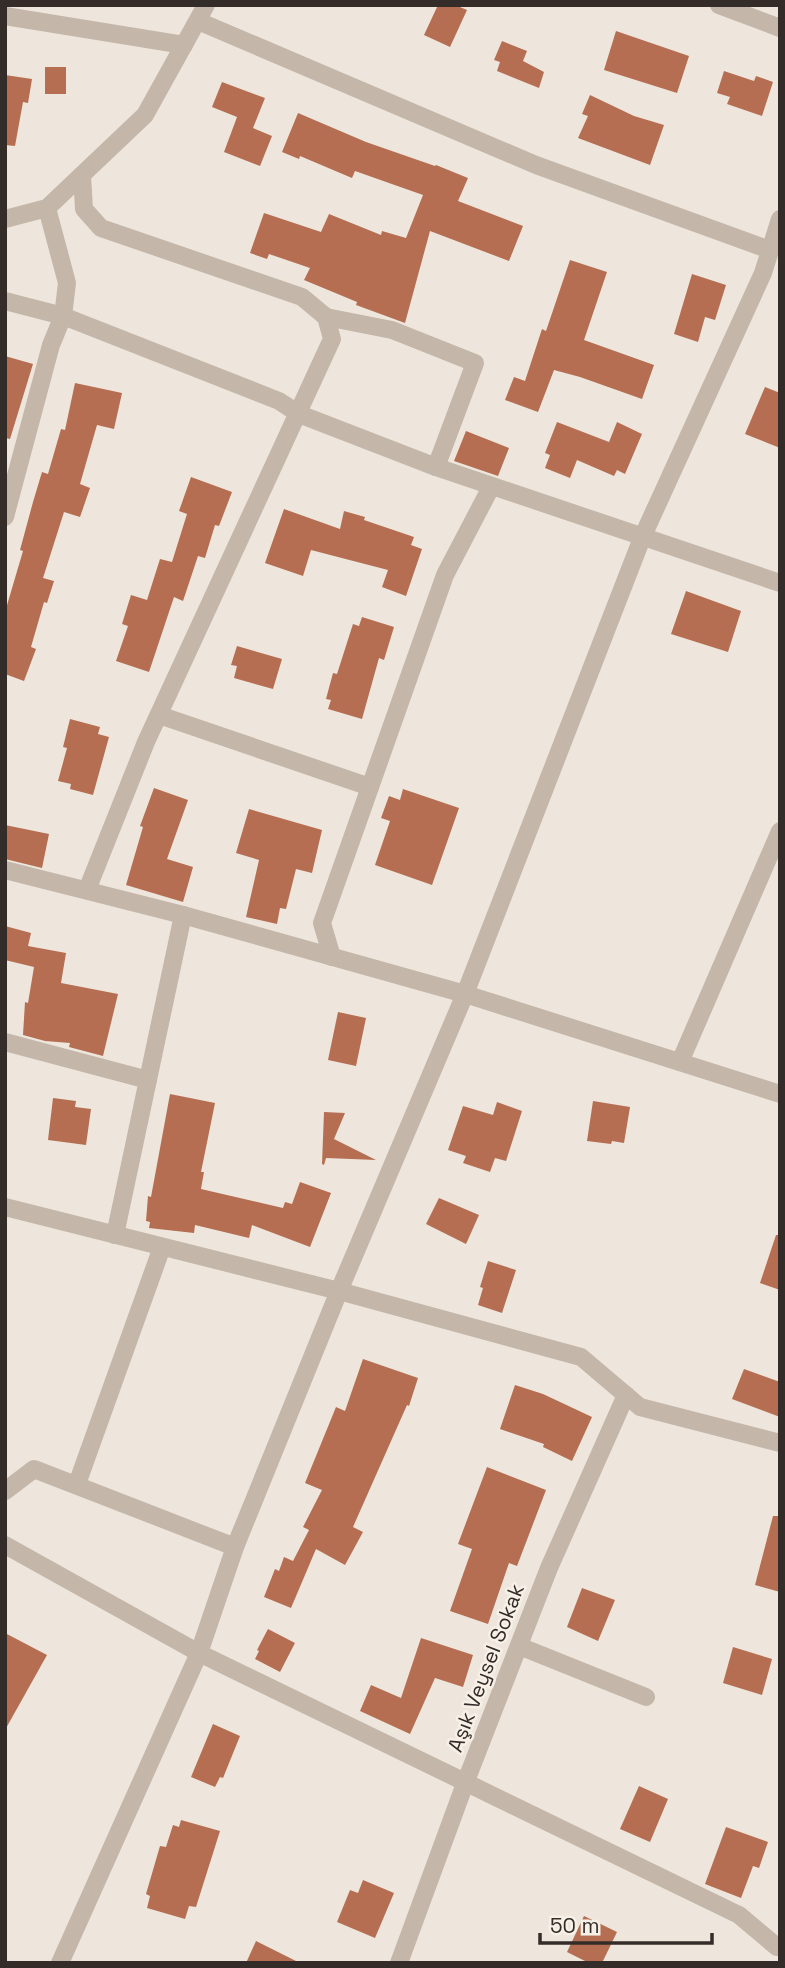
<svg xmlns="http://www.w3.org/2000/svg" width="785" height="1968" font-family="'Space Grotesk',sans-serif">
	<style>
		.building { fill: #b56e52 }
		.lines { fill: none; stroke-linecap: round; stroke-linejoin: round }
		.minor { stroke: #c4b7a9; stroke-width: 18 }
		.labels { text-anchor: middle; stroke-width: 5; stroke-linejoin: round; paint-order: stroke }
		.street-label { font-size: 21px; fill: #332c28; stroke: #f6f0e7 }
	</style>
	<rect width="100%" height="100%" fill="#eee6dc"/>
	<g class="building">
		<path d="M438,5H455L467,10L450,47L424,35Z"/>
		<path d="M616,31L689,56L677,93L604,70Z"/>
		<path d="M502,41L527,51L523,61L544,72L539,88L497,71L500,62L494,60Z"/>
		<rect x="45" y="67" width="21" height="27"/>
		<path d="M724,71L754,81L756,76L773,82L762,116L727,104L730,97L717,93Z"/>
		<path d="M5,75L32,79L28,103L23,102L15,146L5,145Z"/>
		<path d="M222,82L265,98L253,128L272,136L260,166L224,152L237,117L212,107Z"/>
		<path d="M590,95L634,116L664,125L650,165L578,138L588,116L582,114Z"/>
		<path d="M298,113L366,142L435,166L436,165L468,178L458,201L523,226L509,261L430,231L405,323L356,305L357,302L304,280L310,268L269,254L267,259L250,253L264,213L321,232L329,214L381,235L382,231L406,238L423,195L355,171L352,178L300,156L299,159L282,152Z"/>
		<path d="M570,260L607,272L584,340L654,365L642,399L580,377L554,370L538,412L505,400L514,377L525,381L542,329L546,331Z"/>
		<path d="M692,274L726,285L715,320L705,317L698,342L674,334Z"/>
		<path d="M5,356L33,364L10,439L5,438Z"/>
		<path d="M75,383L122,393L114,429L97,425L80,484L90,488L80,517L64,512L43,578L54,581L47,603L44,602L31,647L36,649L24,681L5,674V612L23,551L20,550L33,502L42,472L48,474L61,429L65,430Z"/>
		<path d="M765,387L780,393V448L745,434Z"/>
		<path d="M557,422L609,442L617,422L642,434L625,474L617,470L614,476L577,460L570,478L545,468L550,455L545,453Z"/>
		<path d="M466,431L509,448L498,476L454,461Z"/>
		<path d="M191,477L232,492L219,526L215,525L205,558L198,556L183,601L174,597L149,672L116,661L128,626L122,624L131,595L147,600L160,559L172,562L187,514L179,511Z"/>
		<path d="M284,509L340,529L344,511L365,517L364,520L414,537L411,545L422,549L406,596L382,587L388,570L311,550L303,576L265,563Z"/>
		<path d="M686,591L741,611L728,652L671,634Z"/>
		<path d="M362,617L394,627L384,660L379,658L362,719L328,709L331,700L326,699L333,673L337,674L353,624L359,626Z"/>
		<path d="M237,646L282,659L273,689L234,678L237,666L231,665Z"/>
		<path d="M70,719L100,727L98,734L109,737L93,795L70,789L71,784L58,781L67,748L63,747Z"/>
		<path d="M154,788L188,800L167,859L193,867L183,902L126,885L143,827L140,826Z"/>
		<path d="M403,789L459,808L432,885L375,865L390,821L381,818L389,796L400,800Z"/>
		<path d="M249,809L322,830L312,873L296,869L286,909L280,908L277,924L246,917L259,860L236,853Z"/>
		<path d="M5,825L49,834L42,868L5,859Z"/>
		<path d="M5,926L31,933L28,946L66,953L61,983L118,994L103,1056L69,1047L70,1043L45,1041L23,1035L25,1002L28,1003L34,967L5,960Z"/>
		<path d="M338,1012L366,1018L356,1066L328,1060Z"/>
		<path d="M170,1094L215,1103L201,1172H204L201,1189L283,1208L285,1202L292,1204L300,1182L331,1193L310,1247L252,1225L249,1238L195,1225L194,1233L149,1228L150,1222L146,1221L148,1196L151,1197Z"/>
		<path d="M53,1098L76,1101L75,1107L91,1109L86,1145L48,1140Z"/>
		<path d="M593,1101L630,1107L624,1143L612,1141L611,1144L587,1141Z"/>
		<path d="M497,1102L522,1111L506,1161L495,1158L490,1172L463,1163L466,1156L448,1150L463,1106L493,1115Z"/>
		<path d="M324,1112L345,1113L334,1139L376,1160L326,1158L324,1165L322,1164Z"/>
		<path d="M439,1198L479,1215L466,1244L426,1224Z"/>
		<path d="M776,1235H780V1290L760,1283Z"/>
		<path d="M488,1261L516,1270L502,1313L478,1305L483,1288L480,1287Z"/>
		<path d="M363,1359L418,1378L409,1406L407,1405L353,1527L363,1532L345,1565L316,1549L291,1608L264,1597L275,1569L279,1571L284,1557L293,1561L309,1530L303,1527L322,1490L305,1483L336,1407L345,1411Z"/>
		<path d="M744,1369L780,1382V1417L732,1399Z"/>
		<path d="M515,1385L543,1394L592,1417L572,1461L543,1447L544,1444L500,1429Z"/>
		<path d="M487,1467L546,1490L517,1566L509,1563L488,1624L450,1611L472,1549L458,1544Z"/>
		<path d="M773,1516H780V1592L755,1585Z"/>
		<path d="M582,1588L615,1600L598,1641L567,1627Z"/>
		<path d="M268,1629L295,1643L280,1672L255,1659L259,1651L257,1650Z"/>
		<path d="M5,1633L47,1655L5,1730Z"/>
		<path d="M421,1638L473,1655L463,1687L435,1678L410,1734L360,1711L371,1685L401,1698Z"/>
		<path d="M733,1647L772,1659L762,1695L723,1683Z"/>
		<path d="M213,1724L240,1736L223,1778L220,1777L215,1787L191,1777Z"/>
		<path d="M639,1786L668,1799L650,1842L620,1829Z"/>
		<path d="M181,1820L220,1831L196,1907L189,1906L185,1919L147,1908L150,1896L146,1894L160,1846L166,1847L173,1825L179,1827Z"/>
		<path d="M726,1827L768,1842L759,1868L753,1866L741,1898L705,1884Z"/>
		<path d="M363,1880L394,1893L375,1938L337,1922L350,1890L358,1893Z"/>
		<path d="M584,1916L617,1932L602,1963H589L567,1952Z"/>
		<path d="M256,1941L300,1963H246Z"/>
	</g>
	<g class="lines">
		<g class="minor">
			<path d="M719,5L780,28"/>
			<path d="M5,16L184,45"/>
			<path d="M198,21L536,165L770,250"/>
			<path d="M82,175L84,209L101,228L302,297L326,317L332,339L146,742L87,890"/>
			<path d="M5,219L47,208L145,115L206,5"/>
			<path d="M5,301L63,316L279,401L299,414L436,467L780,583"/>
			<path d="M326,317L392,330L475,363L436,467"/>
			<path d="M5,517L51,345L63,316L67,283L47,208"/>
			<path d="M159,715L370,787"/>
			<path d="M5,870L183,915L465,994L780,1094"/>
			<path d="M332,957L322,923L445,575L491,487"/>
			<path d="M5,1042L148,1080"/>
			<path d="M680,1062L780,831"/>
			<path d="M5,1207L339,1291L581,1357L640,1407L780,1443"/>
			<path d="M115,1235L183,915"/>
			<path d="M77,1484L162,1247"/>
			<path d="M5,1491L34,1469L235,1547"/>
			<path d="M5,1545L199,1653L739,1915L777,1947"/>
			<path d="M519,1646L646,1697"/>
			<path d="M60,1963L199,1653L235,1547L339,1291L465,994L642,538L763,273L780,219"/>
			<path d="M399,1963L466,1781L549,1568L626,1395"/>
		</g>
	</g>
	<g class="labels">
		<g class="street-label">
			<text transform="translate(486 1668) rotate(-69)" y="7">Aşık Veysel Sokak</text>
		</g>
	</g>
	<rect width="785" height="1968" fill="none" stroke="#332c28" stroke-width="14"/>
	<path d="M540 1933v10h172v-10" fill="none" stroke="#332c28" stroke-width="3.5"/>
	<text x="550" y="1933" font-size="21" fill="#332c28" stroke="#f6f0e7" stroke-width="5" paint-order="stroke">50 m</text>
</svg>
